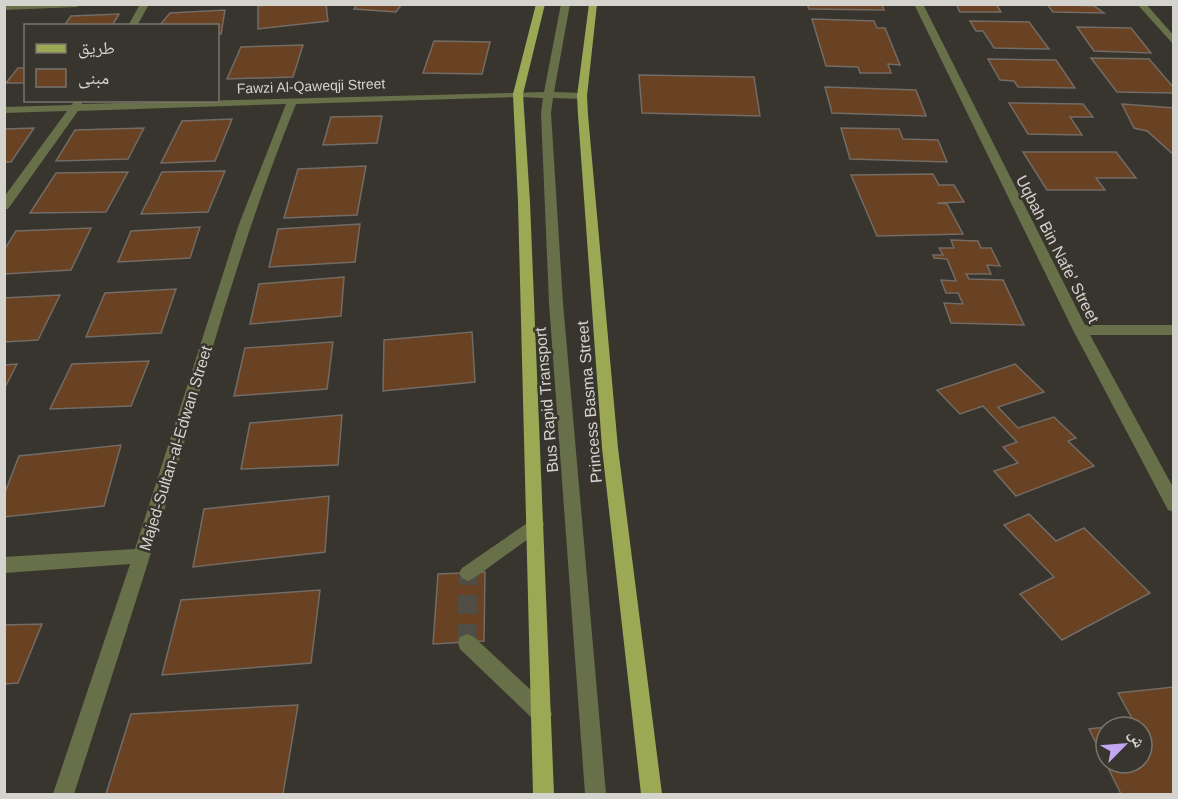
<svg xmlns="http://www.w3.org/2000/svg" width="1178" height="799" font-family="Helvetica,'Noto Naskh Arabic',sans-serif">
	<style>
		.building { fill: #684222; stroke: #736b65; stroke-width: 1.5; fill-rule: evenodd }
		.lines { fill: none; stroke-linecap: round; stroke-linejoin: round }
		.minor-tunnel { stroke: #504d46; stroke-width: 19; stroke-dasharray: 19 10; stroke-linecap: butt }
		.minor { fill: #687049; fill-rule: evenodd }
		.major { fill: #9ba955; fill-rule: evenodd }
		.labels { text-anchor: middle; stroke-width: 5; stroke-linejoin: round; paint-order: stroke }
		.far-street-label { font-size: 14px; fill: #d5d3ce; stroke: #38352e }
		.street-label { font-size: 16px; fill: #d5d3ce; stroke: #38352e }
	</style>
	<rect width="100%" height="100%" fill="#38352e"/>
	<g class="building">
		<path d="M276,4H326L328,21L258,29V6Z"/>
		<path d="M357,4H402L396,12L354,9Z"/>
		<path d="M807,4H882L884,10L809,9Z"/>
		<path d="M956,4H996L1001,12H960Z"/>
		<path d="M1047,4L1094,6L1104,13L1053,12Z"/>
		<path d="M225,10L221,34H218V26H159L170,13Z"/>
		<path d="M119,14L112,26H64L71,16Z"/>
		<path d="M812,19L874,21L877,28H885L900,65L888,64L891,73H860L858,67L826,66Z"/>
		<path d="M970,21L1029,22L1049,49L994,48L983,31H976Z"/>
		<path d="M1077,27L1131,28L1151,53L1094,51Z"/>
		<path d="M434,41L490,42L482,74L423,73Z"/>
		<path d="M303,45L293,77L227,79L241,47Z"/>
		<path d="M1091,58L1149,59L1174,88V93L1117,92Z"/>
		<path d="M988,59L1056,60L1075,88L1018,87L1014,81L1000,80Z"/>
		<path d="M18,68H26V83H6Z"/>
		<path d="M639,75L754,77L760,116L642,113Z"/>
		<path d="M825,87L916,90L926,116L832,113Z"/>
		<path d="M1009,103L1083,104L1093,117H1070L1082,135L1028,134Z"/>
		<path d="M1122,104L1174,108V155L1147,131L1134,128Z"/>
		<path d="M382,116L377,143L323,145L331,117Z"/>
		<path d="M232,119L215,161L161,163L182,121Z"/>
		<path d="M34,128L11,162H4V129Z"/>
		<path d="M144,128L128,159L56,161L75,130Z"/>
		<path d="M841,128L899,129L903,139L938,140L947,162L850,159Z"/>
		<path d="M1023,152H1116L1136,178H1096L1105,190H1047Z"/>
		<path d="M366,166L357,215L284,218L298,169Z"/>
		<path d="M225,171L208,212L141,214L162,172Z"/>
		<path d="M128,172L106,212L30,213L56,173Z"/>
		<path d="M933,174L939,185H954L964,202L937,203L947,204L963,234L877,236L851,175Z"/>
		<path d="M360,224L355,262L269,267L278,229Z"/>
		<path d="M200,227L190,258L118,262L131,231Z"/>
		<path d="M91,228L71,270L4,274V250L16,231Z"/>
		<path d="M951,240L978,241L981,248H991L1000,266L987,265L991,274H966L969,279L1003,280L1024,325L951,323L944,303L963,304L958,293H946L941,280L956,281L947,259L934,258L933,255H943L939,248H954Z"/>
		<path d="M344,277L341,316L250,324L259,284Z"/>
		<path d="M176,289L161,333L86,337L105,293Z"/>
		<path d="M60,295L38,340L4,342V298Z"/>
		<path d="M472,332L475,382L383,391L384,340Z"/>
		<path d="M333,342L327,389L234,396L245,348Z"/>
		<path d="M149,361L131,406L50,409L72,364Z"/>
		<path d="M17,364L4,389V365Z"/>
		<path d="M1015,364L1044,392L998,407L1018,428L1054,417L1076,438L1068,441L1094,466L1016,496L994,471L1018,463L1003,447L1017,442L983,406L960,414L937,390Z"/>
		<path d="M342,415L338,465L241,469L250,423Z"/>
		<path d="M121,445L104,506L4,517V495L19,456Z"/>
		<path d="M329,496L325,552L193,567L204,509Z"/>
		<path d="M1029,514L1056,541L1084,528L1150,593L1062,640L1020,594L1054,577L1004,525Z"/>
		<path d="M485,572L484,641L433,644L438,574Z"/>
		<path d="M320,590L311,663L162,675L181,600Z"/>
		<path d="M42,624L18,683L4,684V625Z"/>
		<path d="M1174,687V794H1121L1089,729L1135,724L1118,693ZM1106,727H1142V763H1106Z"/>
		<path d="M298,705L283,794H106L131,714Z"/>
	</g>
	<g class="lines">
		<path class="minor-tunnel" d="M467,643L468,573"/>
		<g class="minor">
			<path d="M4,4H81L77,7L4,10Z"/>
			<path d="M140,4H149L137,26H128Z"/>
			<path d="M561,4H570L554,92L582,93L587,96L582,99L553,98L551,113L563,303L606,794H585L549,303L541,113L543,98L518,97L296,104C247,224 212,350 175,474C143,581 108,688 74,794H53L130,564L4,573V557L135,549L239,224L286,104L78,111L8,209H4V197L67,111L4,113V107L71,105L76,100L82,101V104L544,92Z"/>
			<path d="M914,4H923L1085,325H1174V335H1090L1174,489V512L1168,510L1073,330Z"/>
			<path d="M1137,4H1146L1174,36V45Z"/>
			<path d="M536,517L542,519L544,524L542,529L474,578L468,581L462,578L459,573L462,568Z"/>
			<path d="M467,634L474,637L549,707L552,714L549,721L542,724L535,721L460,649L458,643L460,637Z"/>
		</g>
		<g class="major">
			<path d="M536,4H545L523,94L530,202L554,794H533L518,202L513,94Z"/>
			<path d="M589,4H597L587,96L588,115L618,448L662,794H641L602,448L578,115L577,96Z"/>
		</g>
	</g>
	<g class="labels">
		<g class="far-street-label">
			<text transform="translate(311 86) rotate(-2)" y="5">Fawzi Al-Qaweqji Street</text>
		</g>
		<g class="street-label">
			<text transform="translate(1058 249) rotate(63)" y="6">Uqbah Bin Nafe' Street</text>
			<text transform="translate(546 400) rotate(-95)" y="6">Bus Rapid Transport</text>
			<text transform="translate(589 402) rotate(-95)" y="6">Princess Basma Street</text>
			<text transform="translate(175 448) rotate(-73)" y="6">Majed-Sultan-al-Edwan Street</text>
		</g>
	</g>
	<rect width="1178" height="799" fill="none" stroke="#d5d3ce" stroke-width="12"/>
	<rect x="24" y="24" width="195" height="78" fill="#38352e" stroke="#77746e" stroke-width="1.5"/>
	<rect x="36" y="44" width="30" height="9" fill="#9ba955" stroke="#77746e" stroke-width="1.5"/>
	<text x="78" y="54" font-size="18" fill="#d5d3ce">طريق</text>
	<rect x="36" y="69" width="30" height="18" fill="#684222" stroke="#77746e" stroke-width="1.5"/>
	<text x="78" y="84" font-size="18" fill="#d5d3ce">مبنى</text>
	<g transform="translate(1124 745) rotate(65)"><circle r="28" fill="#38352e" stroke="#77746e" stroke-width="1.5"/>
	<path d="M0-4.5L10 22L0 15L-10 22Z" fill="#c3a7f2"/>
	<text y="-9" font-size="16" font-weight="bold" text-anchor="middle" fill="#d5d3ce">ش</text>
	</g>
</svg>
